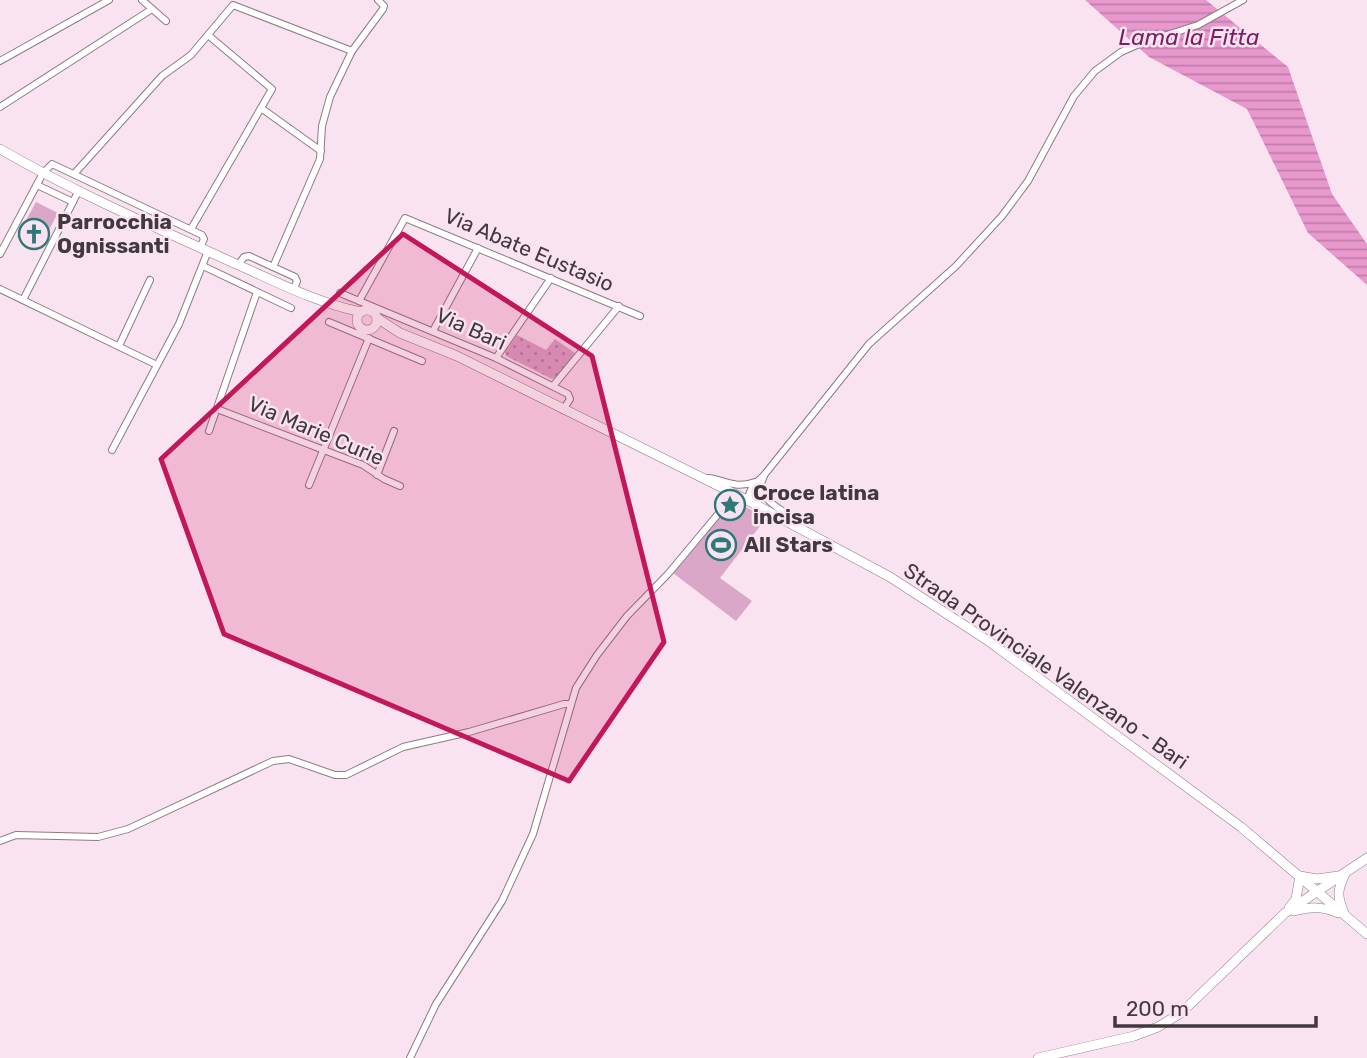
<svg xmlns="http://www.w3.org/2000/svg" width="1367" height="1058" font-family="Rubik,sans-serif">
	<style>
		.grass { fill: url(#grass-dots) }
		.pitch { fill: #dba7c8 }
		.water { fill: url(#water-rules) }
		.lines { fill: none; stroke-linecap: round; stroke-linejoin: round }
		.street-casing { stroke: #8f7a87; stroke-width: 8 }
		.secondary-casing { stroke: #8f7a87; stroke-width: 10 }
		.street { stroke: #fff; stroke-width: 6 }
		.secondary { stroke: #fff; stroke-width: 9 }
		.marked { fill: #c2185b; fill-opacity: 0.2; stroke: #c2185b; stroke-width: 5; stroke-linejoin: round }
		.labels { text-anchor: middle; stroke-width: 5; stroke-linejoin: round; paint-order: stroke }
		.poi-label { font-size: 21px; font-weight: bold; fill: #42393e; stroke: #fae3f1; text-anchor: start }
		.street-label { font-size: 21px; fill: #42393e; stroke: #fae3f1 }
		.water-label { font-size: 23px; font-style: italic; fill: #7c1e64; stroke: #fae3f1 }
	</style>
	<defs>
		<pattern id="grass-dots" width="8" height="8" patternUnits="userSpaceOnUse" patternTransform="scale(1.75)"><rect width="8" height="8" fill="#dba7c8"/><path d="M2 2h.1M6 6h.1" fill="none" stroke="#b389a4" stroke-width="1.8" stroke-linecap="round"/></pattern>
		<pattern id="water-rules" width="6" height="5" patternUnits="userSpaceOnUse" patternTransform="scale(1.75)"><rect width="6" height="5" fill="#e998ce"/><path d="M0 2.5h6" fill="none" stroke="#be7da9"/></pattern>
	</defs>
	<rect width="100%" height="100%" fill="#fae3f1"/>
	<path class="grass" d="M517,335L546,350L555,339L575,353L557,377L552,379L506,356L505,352Z"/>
	<g class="pitch">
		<path d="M36,202L58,213L39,248L17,237Z"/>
		<path d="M732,501L767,517L720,578L752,601L736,621L673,573Z"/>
	</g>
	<path class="water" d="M1085,0H1206L1288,67L1332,194L1367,244V285L1308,233L1247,109L1149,57Z"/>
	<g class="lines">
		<g class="street-casing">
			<g id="street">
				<path d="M142,0L166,21"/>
				<path d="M0,61L109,0"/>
				<path d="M0,107L152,9"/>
				<path d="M261,108L321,151"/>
				<path d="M74,174L162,76L191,55L233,5L352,51"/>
				<path d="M37,185L73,202"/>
				<path d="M191,229L272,89L208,35"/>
				<path d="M0,254L43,173L52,164L202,235L204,239L200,248"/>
				<path d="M238,265L244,257L249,256L295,277L297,281L294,289"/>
				<path d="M203,266L291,308"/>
				<path d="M273,267L320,159L322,126L330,97L352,51L383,9L384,6L378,0"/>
				<path d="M0,289L157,365"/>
				<path d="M340,293L496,358L568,394L570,399L563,410"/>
				<path d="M23,300L79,190"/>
				<path d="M359,301L405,218L640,316"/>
				<path d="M329,322L422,361"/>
				<path d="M433,331L478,248"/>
				<path d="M119,346L150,280"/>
				<path d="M496,358L551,278"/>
				<path d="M553,386L619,306"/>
				<path d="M217,409L363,465L384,479L400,486"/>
				<path d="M209,431L257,292"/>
				<path d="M112,450L179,324L208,251"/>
				<path d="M377,475L394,431"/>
				<path d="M764,476L760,486C767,508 790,511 803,528"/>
				<path d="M709,478C728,481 734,489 755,482"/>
				<path d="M309,485L369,338"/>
				<path d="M747,500L752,487L765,474L869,344L956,266L1002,216L1028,181L1074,96L1095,71L1121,52L1139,44L1198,25L1243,0"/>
				<path d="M747,500L756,493L760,486"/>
				<path d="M0,841L16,835L98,837L128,829L273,761L289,759L335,775H346L403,747L469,732L564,704H571"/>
				<path d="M410,1058L436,1004L502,901L533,834L576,688L597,655L627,616L668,574L734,495"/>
			</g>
		</g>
		<g class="secondary-casing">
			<g id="secondary">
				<path d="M0,149C76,193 157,228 236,264C277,282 317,303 361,312"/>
				<circle cx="367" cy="320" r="10"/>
				<path d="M377,318L400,333L457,356L747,500L890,577L987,640L1241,827L1367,934"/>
				<path d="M1289,908L1296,899L1300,876L1317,879L1338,876"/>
				<path d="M1294,911C1310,907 1322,906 1338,913"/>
				<path d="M1344,913C1337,897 1337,890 1345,874"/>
				<path d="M1038,1058L1134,1036L1158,1027L1181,1013L1285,913L1367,858"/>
			</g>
		</g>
		<use href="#street" class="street"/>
		<use href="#secondary" class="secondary"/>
	</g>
	<path class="marked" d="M403,234L592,356L664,642L569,781L224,634L161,459Z"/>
	<defs>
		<g id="church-ring" transform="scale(1.575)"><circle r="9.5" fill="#fae3f1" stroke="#2e7877" stroke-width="1.5"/><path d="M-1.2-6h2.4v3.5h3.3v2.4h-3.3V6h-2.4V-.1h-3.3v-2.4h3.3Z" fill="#2e7877"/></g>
		<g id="sight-ring" transform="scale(1.575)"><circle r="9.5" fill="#fae3f1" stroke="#2e7877" stroke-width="1.5"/><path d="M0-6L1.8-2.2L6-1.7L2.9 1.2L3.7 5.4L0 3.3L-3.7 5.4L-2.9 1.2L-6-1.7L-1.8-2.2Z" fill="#2e7877"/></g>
		<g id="stadium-ring" transform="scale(1.575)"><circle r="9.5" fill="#fae3f1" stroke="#2e7877" stroke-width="1.5"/><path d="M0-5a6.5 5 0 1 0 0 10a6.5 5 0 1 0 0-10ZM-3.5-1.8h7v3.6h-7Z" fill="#2e7877"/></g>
	</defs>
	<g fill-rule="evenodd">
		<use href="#church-ring" x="34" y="234"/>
		<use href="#sight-ring" x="730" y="505"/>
		<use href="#stadium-ring" x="721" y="545"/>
	</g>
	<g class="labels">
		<g class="poi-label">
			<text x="57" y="229">Parrocchia<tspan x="57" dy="24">Ognissanti</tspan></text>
			<text x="753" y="500">Croce latina<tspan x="753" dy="24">incisa</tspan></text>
			<text x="744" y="552">All Stars</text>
		</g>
		<g class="street-label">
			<text transform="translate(529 250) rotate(23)" y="7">Via Abate Eustasio</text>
			<text transform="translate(471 329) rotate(24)" y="7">Via Bari</text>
			<text transform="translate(316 431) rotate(23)" y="7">Via Marie Curie</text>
			<text transform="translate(1046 666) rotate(35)" y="7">Strada Provinciale Valenzano - Bari</text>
		</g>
		<g class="water-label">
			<text x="1189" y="45">Lama la Fitta</text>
		</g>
	</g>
	<path d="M1115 1016v10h201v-10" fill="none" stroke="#42393e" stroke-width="3.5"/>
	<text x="1126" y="1016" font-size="21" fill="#42393e" stroke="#fae3f1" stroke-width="5" paint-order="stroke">200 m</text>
</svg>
